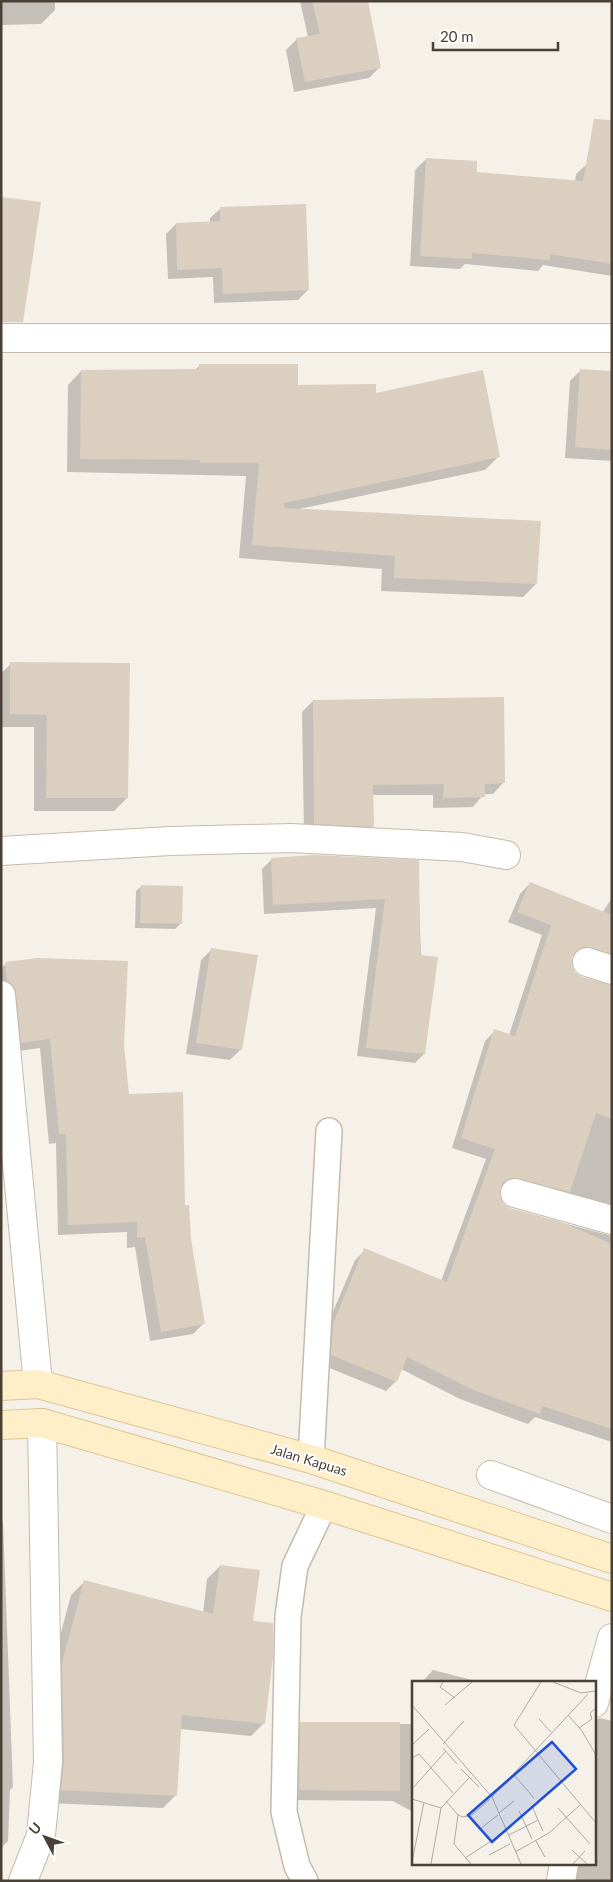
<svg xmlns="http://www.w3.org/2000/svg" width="613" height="1882" font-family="Lato,sans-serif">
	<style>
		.shadow { fill: #0003 }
		.building { fill: #dbcfbf }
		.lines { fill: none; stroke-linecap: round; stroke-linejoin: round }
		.lane-casing { stroke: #c5bbac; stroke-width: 28 }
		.street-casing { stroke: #c5bbac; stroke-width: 30 }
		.secondary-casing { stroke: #ddc695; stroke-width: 30 }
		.lane { stroke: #fff; stroke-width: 25 }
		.street { stroke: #fff; stroke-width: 28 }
		.secondary { stroke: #ffefc8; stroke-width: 28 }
		.labels { text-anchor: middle; stroke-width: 4; stroke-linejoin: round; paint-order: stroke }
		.street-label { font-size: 14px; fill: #4a4136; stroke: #fff }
		.inset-road { fill: none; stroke: #b1aba1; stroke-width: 1 }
		.view { fill: #1d4ed8; fill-opacity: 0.15; stroke: #1d4ed8; stroke-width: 2.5 }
		.inset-edge { fill: none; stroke: #4a4136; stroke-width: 2.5 }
	</style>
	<rect width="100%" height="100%" fill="#f5f1e8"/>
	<g class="shadow">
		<path d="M1,1H55V10L41,24L1,25Z"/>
		<path d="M300,1H367L380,67L369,78L294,92L286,50L297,39L308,37Z"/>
		<path d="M426,159L475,173L575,182L576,174L587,164L612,168V276L543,265L538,271L465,264L460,269L410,266L415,170Z"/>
		<path d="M220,209L308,290L298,300L214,303L213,277L168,279L166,234L176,224L210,223V218Z"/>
		<path d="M200,365L297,386L375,394L499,456L485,470L299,509L536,584L523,597L381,591L382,569L239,558L246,476L67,472L68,385L81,371H194Z"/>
		<path d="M581,370L612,372V461L565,458L570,381Z"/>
		<path d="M11,664L127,798L114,811H34V727H1V673Z"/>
		<path d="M313,701L503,783L493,794H484L473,807L433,808V795H372L373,826L362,837L304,834L302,712Z"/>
		<path d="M272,859L418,862L424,1054L415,1063L357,1056L376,908L264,914L262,869Z"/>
		<path d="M530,883L602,913L612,898V968L573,956L571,957V966L575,974L582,978L612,986V1218L508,1187L499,1188V1198L503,1205L510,1209L612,1236V1442L535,1417L528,1424L460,1399L401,1369L396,1381L386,1391L322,1365L323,1335L355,1260L365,1250L441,1281L486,1159L452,1148L485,1041L495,1031L509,1035L542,935L508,922L520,894Z"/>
		<path d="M142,886L181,923L175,929L135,928L136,891Z"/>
		<path d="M212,949L241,1049L230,1060L186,1054L201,960Z"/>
		<path d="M6,964L123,1045L127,1096L184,1206L203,1324L193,1334L150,1341L135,1247L127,1248V1232L58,1235L56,1143L49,1144L40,1048L11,1052L1,994V968Z"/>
		<path d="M1,1521H3L13,1787L10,1790L8,1841L1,1848Z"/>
		<path d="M220,1566L252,1622L264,1723L251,1736L180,1729L176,1795L163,1808L49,1803V1677L71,1595L84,1582L203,1613L207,1579Z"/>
		<path d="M433,1670L480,1682H422Z"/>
		<path d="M413,1715V1812L393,1801L289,1800L290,1735L301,1724H411Z"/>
		<path d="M600,1718L612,1721V1881H568L571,1863H594V1721Z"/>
	</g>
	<g class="building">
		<path d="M312,1H368L381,68L305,82L296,38L320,34Z"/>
		<path d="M594,119L612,120V264L550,254V260L472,253V259L420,256L426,158L477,161V172L583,181Z"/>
		<path d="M1,197L41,202L23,322H1Z"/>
		<path d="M306,204L309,290L223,294L222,268L177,270L176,223L220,221V207Z"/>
		<path d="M199,364H298V385L376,384V393L483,370L500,457L284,503L285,508L541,521L537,584L394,578L395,556L252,545L259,463H200V460L80,459L81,370L199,369Z"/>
		<path d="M580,369L612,371V450L575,447Z"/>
		<path d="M10,662L130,663L128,798H46L47,715L10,714Z"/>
		<path d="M504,697L505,783L485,784V797L443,798L444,784L373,785L374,827L314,824L313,700Z"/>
		<path d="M314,855L419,860L420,955L438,957L425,1054L366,1048L385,899L273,905L271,858Z"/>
		<path d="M530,882L612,915V954L583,947L576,951L572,957V965L575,972L582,977L612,985V1119L596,1113L570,1192L512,1178L504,1182L500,1189V1196L504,1204L510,1208L561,1222L612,1244V1429L542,1406L540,1414L471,1389L407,1357L397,1382L331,1355L333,1324L364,1248L447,1282L495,1149L461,1138L494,1029L515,1036L551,925L517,912Z"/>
		<path d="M141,885L183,886L182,924L140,923Z"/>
		<path d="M211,948L258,955L242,1050L196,1043Z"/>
		<path d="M38,958L128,961L124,1045L129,1094L183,1092L185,1205H189L191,1239L205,1324L161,1332L145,1237L137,1238V1222L68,1225L66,1134H59L50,1039L21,1043L16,993L13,986L7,981L5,962Z"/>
		<path d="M220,1565L260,1570L253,1621L273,1623V1657L265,1724L182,1715L177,1796L61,1790L64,1762L62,1663L84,1580L213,1614Z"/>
		<path d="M300,1722H400V1791L299,1790Z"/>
	</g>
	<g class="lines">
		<g class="lane-casing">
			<g id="lane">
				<path d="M311,1459L329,1131"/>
				<path d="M305,1881L297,1866L284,1812L288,1616L295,1566L324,1505"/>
			</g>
		</g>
		<g class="street-casing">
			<g id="street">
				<path d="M1,338H612"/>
				<path d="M1,851L170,841L291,838L462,847L506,855"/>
				<path d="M587,962L612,970"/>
				<path d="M1,995L38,1384"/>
				<path d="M515,1193L612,1220"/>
				<path d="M491,1475L612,1519"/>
				<path d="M594,1703L612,1638"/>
				<path d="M23,1881L41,1835L48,1762L42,1423"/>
				<path d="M561,1881L564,1863"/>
			</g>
		</g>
		<g class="secondary-casing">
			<g id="secondary">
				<path d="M1,1386L38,1384L311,1459L612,1559"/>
				<path d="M1,1425L42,1423L324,1505L612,1597"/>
			</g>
		</g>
		<use href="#lane" class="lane"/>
		<use href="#street" class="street"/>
		<use href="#secondary" class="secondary"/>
	</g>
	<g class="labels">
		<g class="street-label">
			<text transform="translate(309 1460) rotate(17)" y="5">Jalan Kapuas</text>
		</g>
	</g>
	<g transform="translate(412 1681)">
		<rect width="184" height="184" fill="#f5f1e8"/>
		<path class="inset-road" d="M31,1L28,6L43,17M129,1L102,44L184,142M141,1L169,12L184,10M0,24L80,116L109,183M33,24L60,1M156,34L170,50L184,74M127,38L139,51M167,47L180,38L178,32L184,27M31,63L52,40M0,64L17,48M31,67L45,83M0,77L7,73L41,112M49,88L67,106M102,94L122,117M0,108L34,70M80,116L176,13M0,118L29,127L57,97M34,120L46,134L51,136L60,134L78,118M120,125L126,139M146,127L178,163M107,130L120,158M87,132L102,120M46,134L42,163L59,183M68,148L86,134M97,154L126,139L131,150M124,160L133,176M160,169L175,183M103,171L137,152L168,124M77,174L98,163M53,177L93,151M0,181L12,121M19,183L29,127M161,183L173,170"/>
		<path class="view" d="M140,61L164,88L80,161L56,134Z"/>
		<rect width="184" height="184" class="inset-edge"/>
	</g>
	<rect width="613" height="1882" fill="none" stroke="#4a4136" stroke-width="5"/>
	<g transform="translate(45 1837) rotate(311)" stroke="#ffffff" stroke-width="4" paint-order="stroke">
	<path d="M0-4L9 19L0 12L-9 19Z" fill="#4a4136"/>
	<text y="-8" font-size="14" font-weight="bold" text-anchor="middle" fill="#4a4136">U</text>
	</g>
	<path d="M433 42v8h125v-8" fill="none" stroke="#4a4136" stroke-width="2.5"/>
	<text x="440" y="42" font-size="15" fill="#4a4136" stroke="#ffffff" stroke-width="4" paint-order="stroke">20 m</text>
</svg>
